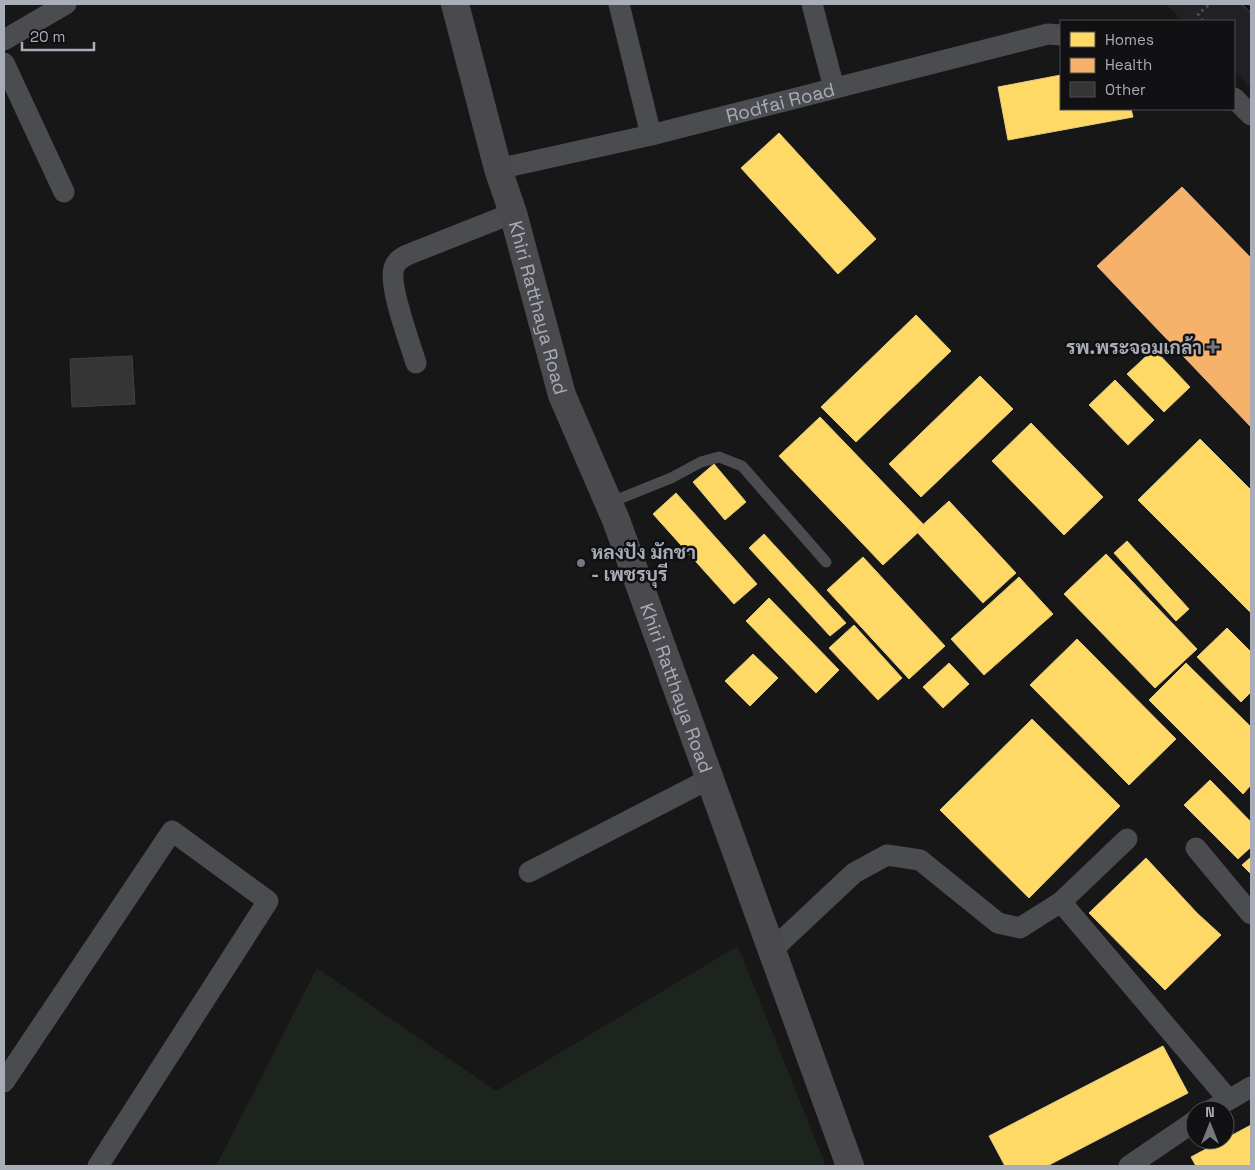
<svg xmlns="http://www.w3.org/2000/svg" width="1255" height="1170" font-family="'Space Grotesk',Sarabun,sans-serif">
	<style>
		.built { fill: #212123 }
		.green { fill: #1d241e }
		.homes { fill: #ffd966; stroke: #e5cc7f }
		.health { fill: #f6b26b; stroke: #dfb082 }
		.building { fill: #353536; stroke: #3f4043 }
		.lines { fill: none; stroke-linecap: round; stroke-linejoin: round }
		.path { stroke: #4d4e52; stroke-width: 3; stroke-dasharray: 2.5 4; stroke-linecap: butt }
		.lane { stroke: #4b4c50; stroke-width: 11 }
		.street { stroke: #4b4c50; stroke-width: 21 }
		.secondary { stroke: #4a4a4e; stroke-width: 28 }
		.rail-casing { stroke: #4b4c4f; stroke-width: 5.5 }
		.rail { stroke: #111113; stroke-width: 4; stroke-dasharray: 11; stroke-linecap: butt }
		.poi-dot { fill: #757880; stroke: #111113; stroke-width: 2 }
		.labels { text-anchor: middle; stroke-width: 5; stroke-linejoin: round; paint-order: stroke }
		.street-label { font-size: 19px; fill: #a8adb8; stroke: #111113 }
		.poi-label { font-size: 19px; font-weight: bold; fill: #a8adb8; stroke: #111113; text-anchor: end }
	</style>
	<rect width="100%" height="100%" fill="#171717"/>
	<path class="built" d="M1166,4H1251V88L1234,71V21H1183Z"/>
	<path class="green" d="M738,946L826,1166H216L317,968L496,1091Z"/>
	<g class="homes">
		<path d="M1061,75V109H1131L1133,117L1008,140L998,87Z"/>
		<path d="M779,133L876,239L838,274L741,168Z"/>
		<path d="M916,315L951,351L856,442L821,407Z"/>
		<path d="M1154,349L1190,387L1164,412L1127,374Z"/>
		<path d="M980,376L1013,409L921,497L889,464Z"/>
		<path d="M1115,380L1154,420L1128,445L1089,405Z"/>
		<path d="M820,417L925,526L883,565L779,456Z"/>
		<path d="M1031,423L1103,497L1064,535L992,461Z"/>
		<path d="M1200,439L1251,490V613L1138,500Z"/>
		<path d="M714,464L746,502L725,520L693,482Z"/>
		<path d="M676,493L757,584L734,604L653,514Z"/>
		<path d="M949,501L1016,573L983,603L916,531Z"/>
		<path d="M764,534L846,623L830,636L749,548Z"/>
		<path d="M1127,541L1189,609L1176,621L1114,553Z"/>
		<path d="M1106,554L1197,649L1155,688L1064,594Z"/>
		<path d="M863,557L945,646L909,679L827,590Z"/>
		<path d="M1019,577L1053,614L984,675L951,639Z"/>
		<path d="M769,598L839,670L816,693L746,621Z"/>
		<path d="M854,625L902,678L878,700L829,648Z"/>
		<path d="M1227,628L1251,652V692L1241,702L1197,657Z"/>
		<path d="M1077,639L1176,739L1129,785L1030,685Z"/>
		<path d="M753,654L778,678L750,706L725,681Z"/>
		<path d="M949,663L969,684L943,708L923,687Z"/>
		<path d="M1186,663L1251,727V785L1243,794L1149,700Z"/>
		<path d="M1032,719L1120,806L1029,898L940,810Z"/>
		<path d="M1210,780L1251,822V847L1238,859L1184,805Z"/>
		<path d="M1251,857V874L1242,865Z"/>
		<path d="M1146,858L1197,913L1221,935L1165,990L1089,913Z"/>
		<path d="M1163,1046L1188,1093L1047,1166H1005L989,1136Z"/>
		<path d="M1251,1125V1166H1196L1191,1157Z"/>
	</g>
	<path class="health" d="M1182,187L1251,258V427L1097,266Z"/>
	<path class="building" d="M132,356L135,404L72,407L70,359Z"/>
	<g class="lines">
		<path class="path" d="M1203,21L1198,14L1210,4"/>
		<path class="lane" d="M609,503L671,478L701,462L719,457L742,466L826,562"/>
		<g class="street">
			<path d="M619,4L651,135"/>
			<path d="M812,4L834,88"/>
			<path d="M4,40L66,4"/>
			<path d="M4,63L64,192"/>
			<path d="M1234,98L1251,115"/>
			<path id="s1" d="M498,169L651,135L1048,34L1061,35"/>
			<path d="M416,363C410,343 388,285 394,268C396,261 401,258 407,255L513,213"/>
			<path d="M1196,848L1251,914"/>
			<path d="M529,872L709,779"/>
			<path d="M1061,902L1228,1099"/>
			<path d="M772,950L854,873L887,855L920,860L998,923L1020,928L1061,902L1127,839"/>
			<path d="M4,1082L172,831L268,901L98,1166"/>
			<path d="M1211,1110L1251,1087"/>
			<path d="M1129,1166L1195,1121"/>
		</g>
		<path class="secondary" id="s2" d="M455,4L498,169L513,213L562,395L616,520L850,1166"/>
		<g class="rail-casing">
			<path id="rail" d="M1245,4L1251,10"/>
		</g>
		<use href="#rail" class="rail"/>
	</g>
	<g class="poi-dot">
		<path d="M1210.5 339.5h5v5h5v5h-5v5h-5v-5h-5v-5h5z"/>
		<circle cx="581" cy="563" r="5"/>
	</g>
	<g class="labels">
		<g class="street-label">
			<text dy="7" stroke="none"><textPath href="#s1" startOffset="290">Rodfai Road</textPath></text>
			<text dy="7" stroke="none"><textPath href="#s2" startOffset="315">Khiri Ratthaya Road</textPath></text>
			<text dy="7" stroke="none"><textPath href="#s2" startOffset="720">Khiri Ratthaya Road</textPath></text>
		</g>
		<g class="poi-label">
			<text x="1202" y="354">รพ.พระจอมเกล้า</text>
			<text x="591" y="559" text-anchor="start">หลงปัง มักชา<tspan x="591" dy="22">- เพชรบุรี</tspan></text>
		</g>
	</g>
	<rect width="1255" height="1170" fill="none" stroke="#a8adb8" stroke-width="10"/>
	<rect x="1060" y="20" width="175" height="90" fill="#111113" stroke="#4d4f55"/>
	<rect x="1070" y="32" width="25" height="15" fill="#ffd966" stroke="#4d4f55"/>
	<text x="1105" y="45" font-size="15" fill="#a8adb8">Homes</text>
	<rect x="1070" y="58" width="25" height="15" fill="#f6b26b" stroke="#4d4f55"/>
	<text x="1105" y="70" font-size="15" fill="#a8adb8">Health</text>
	<rect x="1070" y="82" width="25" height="15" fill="#353536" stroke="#4d4f55"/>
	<text x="1105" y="95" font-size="15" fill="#a8adb8">Other</text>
	<g transform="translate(1210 1125)"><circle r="24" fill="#111113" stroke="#4d4f55"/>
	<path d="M0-4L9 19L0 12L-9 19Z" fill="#757880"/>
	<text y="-8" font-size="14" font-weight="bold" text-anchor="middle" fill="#a8adb8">N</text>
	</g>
	<path d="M22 42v8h72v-8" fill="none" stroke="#a8adb8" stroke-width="2.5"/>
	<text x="30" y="42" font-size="15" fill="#a8adb8" stroke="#111113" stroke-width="4" paint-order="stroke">20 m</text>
</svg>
